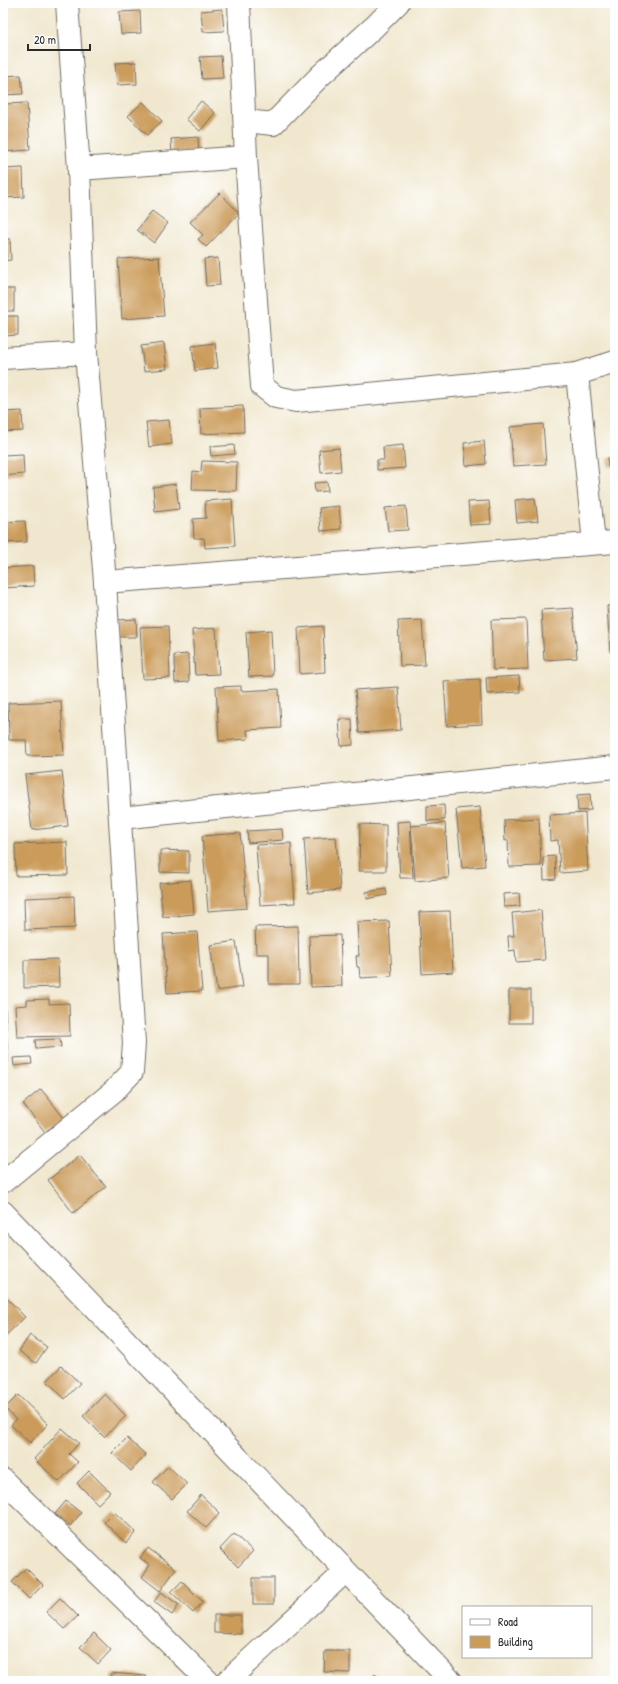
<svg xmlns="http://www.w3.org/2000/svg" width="618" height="1684" font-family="'Patrick Hand',sans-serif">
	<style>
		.building { fill: #cb9b5a }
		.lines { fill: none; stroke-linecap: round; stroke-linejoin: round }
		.minor-casing { stroke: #706d64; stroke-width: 24 }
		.minor { stroke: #fff; stroke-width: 22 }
	</style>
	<rect width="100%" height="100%" fill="#fff"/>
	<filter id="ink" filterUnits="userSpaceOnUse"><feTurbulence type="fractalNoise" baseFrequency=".025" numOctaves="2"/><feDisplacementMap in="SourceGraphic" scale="8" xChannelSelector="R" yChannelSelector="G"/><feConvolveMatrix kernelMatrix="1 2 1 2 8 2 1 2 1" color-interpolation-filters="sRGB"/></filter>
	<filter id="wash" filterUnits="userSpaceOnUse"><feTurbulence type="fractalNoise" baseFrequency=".012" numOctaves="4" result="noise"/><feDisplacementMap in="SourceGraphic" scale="16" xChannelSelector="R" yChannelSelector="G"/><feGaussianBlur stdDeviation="0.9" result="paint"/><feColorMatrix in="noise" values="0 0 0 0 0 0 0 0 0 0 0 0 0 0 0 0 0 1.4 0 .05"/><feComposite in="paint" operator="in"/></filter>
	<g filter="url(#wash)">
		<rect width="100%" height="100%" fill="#f0e7ce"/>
		<g id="blocks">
			<g class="building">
				<path d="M222,9L224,31L203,32L201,11Z"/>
				<path d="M140,11L141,33L121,34L119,12Z"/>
				<path d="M221,56L223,78L202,79L200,57Z"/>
				<path d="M136,62L137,84L117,85L115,63Z"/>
				<path d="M21,75L23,94L3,95V76Z"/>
				<path d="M201,101L215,113L200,131L186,119Z"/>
				<path d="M143,102L162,121L147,135L128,116Z"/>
				<path d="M27,103L30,150L3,152V104Z"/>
				<path d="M198,137L199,152L172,154L171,139Z"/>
				<path d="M23,168L24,197L3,198V169Z"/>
				<path d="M220,193L239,213L206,247L198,239L203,235L190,222Z"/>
				<path d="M152,211L168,223L154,243L137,230Z"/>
				<path d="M3,239H10L11,260L3,261Z"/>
				<path d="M159,257L164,316L122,319L118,259Z"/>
				<path d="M218,258L220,285L206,286L204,259Z"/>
				<rect x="3" y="289" width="11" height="22"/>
				<path d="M3,316H18V335L3,336Z"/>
				<path d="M164,343L167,369L144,371L141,346Z"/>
				<path d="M215,343L218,368L195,371L192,346Z"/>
				<path d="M243,406L244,432L201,434L200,408Z"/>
				<path d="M22,411L23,431L3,432V412Z"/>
				<path d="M169,420L172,444L149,447L146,422Z"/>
				<path d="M543,424L546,464L513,466L510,427Z"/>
				<path d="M484,441L486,464L466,466L464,443Z"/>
				<path d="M234,445L235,454L211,456L210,447Z"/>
				<path d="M403,445L405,468L377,470V460H384L383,447Z"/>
				<path d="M339,448L341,471L321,473L319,450Z"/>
				<path d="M23,454L24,474L3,476V455Z"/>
				<path d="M607,458H615V467H608Z"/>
				<path d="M202,461L237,462L236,491L192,490L193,471L201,472Z"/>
				<path d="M327,482L328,491L315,492L314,483Z"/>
				<path d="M176,484L179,509L155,512L153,487Z"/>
				<path d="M535,498L538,521L517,523L515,500Z"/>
				<path d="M232,499L235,546L205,548L204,538H194L193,519L206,518L205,501Z"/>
				<path d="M489,501L491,524L470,525L468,502Z"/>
				<path d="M339,506L341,529L321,531L319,508Z"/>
				<path d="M406,506L408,530L388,531L385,508Z"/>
				<path d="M25,521L27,542L3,543V522Z"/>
				<path d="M33,566L34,586L3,588V568Z"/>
				<path d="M615,605V651L610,652L607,606Z"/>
				<path d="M573,608L577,658L544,660L541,610Z"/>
				<path d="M136,619L137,637H118L117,620Z"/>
				<path d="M526,619L528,669L493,670L491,620Z"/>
				<path d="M422,620L425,665L400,666L398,621Z"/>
				<path d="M168,626L170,678L143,679L140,627Z"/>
				<path d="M323,626L325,672L300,674L298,628Z"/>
				<path d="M216,628L219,674L195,675L192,630Z"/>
				<path d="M271,630L273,676L249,677L246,632Z"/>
				<path d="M188,654L189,682L175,683L174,655Z"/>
				<path d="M519,676L520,692L487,694L486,678Z"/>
				<path d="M480,679L482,724L447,726L444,681Z"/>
				<path d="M241,686V691L279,689L281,728L247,730L248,739L219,741L216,687Z"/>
				<path d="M398,687L401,730L359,733L355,690Z"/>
				<path d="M61,701L64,755L27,756L26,740H9L8,703Z"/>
				<path d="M339,719H352L353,745L341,746Z"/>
				<path d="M62,771L68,826L32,830L25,775Z"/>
				<path d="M590,794L591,810L578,811L577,795Z"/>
				<path d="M444,805L445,820L427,821V806Z"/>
				<path d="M480,807L485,866L462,868L456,809Z"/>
				<path d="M585,813L588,871L560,873L558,840L550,841L549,815Z"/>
				<path d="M539,818L541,866L509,867L508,840L505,841L504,820Z"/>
				<path d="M410,821L413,878H400L397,822Z"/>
				<path d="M445,823L449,878L415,881L411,826Z"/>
				<path d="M360,824L386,825V871H359Z"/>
				<path d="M282,829L283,840L248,843L247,831Z"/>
				<path d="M240,833L247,908L208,911L202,836Z"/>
				<path d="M336,837L340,890L308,893L304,839Z"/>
				<path d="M67,842L68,875L16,876L15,844Z"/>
				<path d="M291,843L295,903L260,905L256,845Z"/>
				<path d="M160,850L189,851V873L160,872Z"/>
				<path d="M555,856L556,879L544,880L543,857Z"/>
				<path d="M191,880L194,914L163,917L159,883Z"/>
				<path d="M386,889L387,895L367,899L366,892Z"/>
				<path d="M519,893L520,906L504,907L503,894Z"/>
				<path d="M74,896L75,928L25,930L24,898Z"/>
				<path d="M541,910L545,960L516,962L515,950L509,951L508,936H514L512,913Z"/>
				<path d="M450,911L453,972L422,974L419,912Z"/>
				<path d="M389,921L392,976L360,978L359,967H357L356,956H359L357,922Z"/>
				<path d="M298,926L299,984H269V954H256L255,927Z"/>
				<path d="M197,932L202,991L167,993L163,934Z"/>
				<path d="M340,935L342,986L311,987L309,936Z"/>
				<path d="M236,941L243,987L217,991L210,945Z"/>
				<path d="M58,959L59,987L24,988V960Z"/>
				<rect x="509" y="990" width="22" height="33"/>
				<path d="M49,999V1004L69,1003L70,1036L17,1037L15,1006L27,1005V1000Z"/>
				<path d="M3,1010H5L8,1058H3Z"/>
				<path d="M60,1039L61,1047L36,1049L35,1040Z"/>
				<path d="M31,1057L32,1064L14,1066L13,1058Z"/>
				<path d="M41,1089L64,1118L45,1132L23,1104Z"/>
				<path d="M80,1155L106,1187L73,1213L48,1180Z"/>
				<path d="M3,1294L25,1317L3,1338Z"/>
				<path d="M30,1335L47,1347L36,1363L19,1351Z"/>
				<path d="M61,1366L80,1383L65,1399L47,1381Z"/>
				<path d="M105,1394L126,1416L104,1437L83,1416Z"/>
				<path d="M18,1395L48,1424L30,1443L11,1425L16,1420L5,1408Z"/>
				<path d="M62,1428L79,1443L69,1454L78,1462L59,1482L34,1459Z"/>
				<path d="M127,1438L146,1455L131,1471L112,1453Z"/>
				<path d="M168,1466L187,1484L172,1499L153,1482Z"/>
				<path d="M89,1471L110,1492L98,1504L77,1483Z"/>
				<path d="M201,1495L220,1513L206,1528L187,1511Z"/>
				<path d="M66,1501L81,1513L70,1526L55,1514Z"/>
				<path d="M114,1512L136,1532L126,1543L104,1522Z"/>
				<path d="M234,1534L253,1551L238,1567L220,1549Z"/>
				<path d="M148,1548L176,1569L160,1591L142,1577L150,1565L140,1558Z"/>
				<path d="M26,1568L43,1585L29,1599L12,1582Z"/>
				<rect x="253" y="1578" width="21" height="26"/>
				<path d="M182,1581L203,1602L193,1613L171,1592Z"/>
				<path d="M161,1592L179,1605L172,1615L154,1602Z"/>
				<path d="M60,1598L78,1616L64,1629L46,1612Z"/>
				<path d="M214,1615H241V1634L214,1633Z"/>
				<path d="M94,1633L111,1650L98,1664L80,1647Z"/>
				<path d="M325,1651H350V1673L324,1672Z"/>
				<path d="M112,1673L146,1676L145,1681H111Z"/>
				<path d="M375,1674L382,1681H368Z"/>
			</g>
		</g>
	</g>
	<g filter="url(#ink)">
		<use href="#blocks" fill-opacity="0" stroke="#706d64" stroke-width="1"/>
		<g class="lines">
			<g class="minor-casing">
				<g id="minor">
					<path d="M239,3L246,157L262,386L276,397L296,401L577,374"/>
					<path d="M245,121L273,124L321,75L374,27L398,3"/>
					<path d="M79,169L246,157"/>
					<path d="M3,358L86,353"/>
					<path d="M594,543L577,374L615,362"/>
					<path d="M105,582L615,542"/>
					<path d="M120,818L615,767"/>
					<path d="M3,1182L114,1091L132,1072L134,1043L105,582L86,353L79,169L67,3"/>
					<path d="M3,1212L451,1681"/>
					<path d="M3,1480L208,1681"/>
					<path d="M227,1681L345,1572"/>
				</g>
			</g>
			<use href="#minor" class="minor"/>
		</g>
	</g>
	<rect width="618" height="1684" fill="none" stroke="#fff" stroke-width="16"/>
	<rect x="462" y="1606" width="130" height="52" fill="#ffffff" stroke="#aaaaaa"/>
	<rect x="470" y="1619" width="20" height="6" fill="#ffffff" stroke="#aaaaaa"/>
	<text x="498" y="1626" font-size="12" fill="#2b2b2b">Road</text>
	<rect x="470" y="1636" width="20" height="12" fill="#cb9b5a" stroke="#aaaaaa"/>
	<text x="498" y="1646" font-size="12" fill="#2b2b2b">Building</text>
	<path d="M28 44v6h62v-6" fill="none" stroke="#2b2b2b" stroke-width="2"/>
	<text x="34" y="44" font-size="12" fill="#2b2b2b" stroke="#ffffff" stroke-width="3" paint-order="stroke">20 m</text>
</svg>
